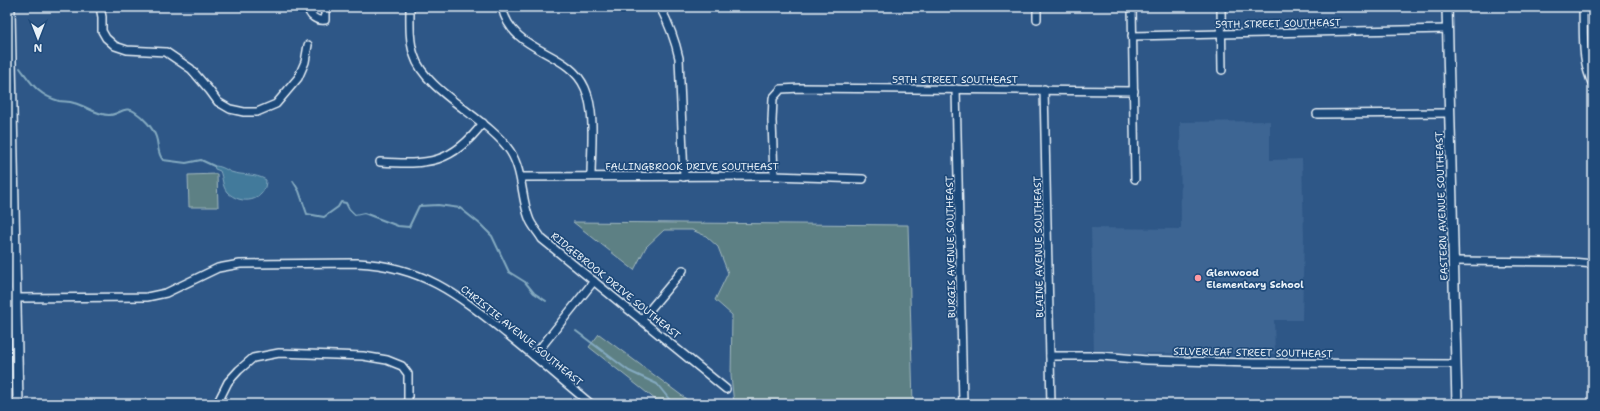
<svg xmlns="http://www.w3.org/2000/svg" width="1600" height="411" font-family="'Shantell Sans',sans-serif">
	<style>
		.built { fill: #3d6593 }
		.green { fill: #5d8084; stroke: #a2b8be }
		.water { fill: #427a9b; stroke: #84aac0 }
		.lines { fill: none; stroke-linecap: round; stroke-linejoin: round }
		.stream { stroke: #84aac0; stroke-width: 2 }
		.street-casing { stroke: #e8f1f8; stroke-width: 10 }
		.secondary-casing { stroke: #e8f1f8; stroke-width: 12 }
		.street { stroke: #1f4a7a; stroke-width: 7 }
		.secondary { stroke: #1f4a7a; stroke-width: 9 }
		.poi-dot { fill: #ff9aa2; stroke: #1f4a7a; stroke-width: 1.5 }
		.labels { text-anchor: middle; stroke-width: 3.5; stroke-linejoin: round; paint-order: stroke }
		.street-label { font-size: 10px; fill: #e8f1f8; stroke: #1f4a7a }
		.poi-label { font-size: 10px; font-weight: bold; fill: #e8f1f8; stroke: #1f4a7a; text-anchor: start }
	</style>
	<rect width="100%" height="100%" fill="#2e5787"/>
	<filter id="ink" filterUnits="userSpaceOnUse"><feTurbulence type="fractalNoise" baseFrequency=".025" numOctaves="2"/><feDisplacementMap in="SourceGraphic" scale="8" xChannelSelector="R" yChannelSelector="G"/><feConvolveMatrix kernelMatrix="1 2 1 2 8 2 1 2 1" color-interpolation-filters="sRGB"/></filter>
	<g filter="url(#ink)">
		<path class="built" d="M1270,121V160L1302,159L1304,237L1302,320H1274L1275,354L1094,353L1091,228L1181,229L1180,122Z"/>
		<g class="green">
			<path d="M217,174L218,207H189L188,175Z"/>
			<path d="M573,222L908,225L913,404H734L731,376L732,315L715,300L728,273L718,247L706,236L692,230H664L646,247L634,270Z"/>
			<path d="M599,334L685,398L692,404H661L589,347Z"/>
		</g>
		<path class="water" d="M214,166C221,166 225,169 231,172C243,176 255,173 266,180C266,202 241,206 227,192C222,186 223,178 220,171L215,169Z"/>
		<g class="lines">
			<g class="stream">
				<path d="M20,68C32,84 38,95 59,101C64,102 69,101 74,103C86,106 96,115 109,115C118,115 126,105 135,112C143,117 153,128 156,137C159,146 157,153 163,160L186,163L201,160L214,166"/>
				<path d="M293,181L299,191L307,214L324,217L338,207L341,202L346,203L349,209L355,215L364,213L398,226L409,227L419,206L438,205L460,208L480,224L492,236L509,272L525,282L534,293L546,301"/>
				<path d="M576,331L629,371L657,384L673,404"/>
			</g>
			<g class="street-casing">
				<g id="street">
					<path d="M100,7L102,17V31L106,38L115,46L127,50L166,52L191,69L210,91L218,102L230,109L244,112H257L276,104L298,78L305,62L308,45"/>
					<path d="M308,7C309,16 316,21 325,20V7"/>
					<path d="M410,7C410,23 409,40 414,55C425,92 488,118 510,151C523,171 521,197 529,218C531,225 538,232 542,239L726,389"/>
					<path d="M502,7C512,54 568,49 585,88C596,113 591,149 591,176"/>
					<path d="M660,7C669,24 675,39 679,58L684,177"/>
					<path d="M1132,7L1135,179"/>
					<path d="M1221,7L1222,70"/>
					<path d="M1583,7C1584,34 1581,61 1593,85"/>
					<path d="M1037,19V7"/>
					<path d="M1132,36L1448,29"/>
					<path d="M956,89L963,404"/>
					<path d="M1044,89L1051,404"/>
					<path d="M1317,114L1450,113"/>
					<path d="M380,162C428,165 452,164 483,123"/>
					<path d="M774,176L772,121L773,98L781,89L801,88L1134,91"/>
					<path d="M521,177L774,176L863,179"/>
					<path d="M7,179L12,191"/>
					<path d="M1454,261L1572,262L1593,264"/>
					<path d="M7,291L11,297L16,298L147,297L166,293L218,268L240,264L357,263C423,266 458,295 507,334C536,357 563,381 591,404"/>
					<path d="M642,319L683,270"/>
					<path d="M534,356L594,281"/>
					<path d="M1050,356H1102L1147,360L1252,363L1456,364"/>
					<path d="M217,404L228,382L239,370L253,358L279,353L363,356L387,360L402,366L408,374V404"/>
				</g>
			</g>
			<g class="secondary-casing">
				<g id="secondary">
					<path d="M1447,7L1457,404"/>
					<path d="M7,8L10,11L18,404"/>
				</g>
			</g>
			<use href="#street" class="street"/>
			<use href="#secondary" class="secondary"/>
		</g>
	</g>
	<circle class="poi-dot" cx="1198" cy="278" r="4"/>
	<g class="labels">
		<g class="street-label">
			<text transform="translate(1278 23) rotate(-1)" y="4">59TH STREET SOUTHEAST</text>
			<text x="955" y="83">59TH STREET SOUTHEAST</text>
			<text x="692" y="170">FALLINGBROOK DRIVE SOUTHEAST</text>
			<text transform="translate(1441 206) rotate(-92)" y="4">EASTERN AVENUE SOUTHEAST</text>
			<text transform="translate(950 247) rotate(-91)" y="4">BURGIS AVENUE SOUTHEAST</text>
			<text transform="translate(1038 247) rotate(-91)" y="4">BLAINE AVENUE SOUTHEAST</text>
			<text transform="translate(616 285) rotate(39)" y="4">RIDGEBROOK DRIVE SOUTHEAST</text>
			<text transform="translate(522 335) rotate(39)" y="4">CHRISTIE AVENUE SOUTHEAST</text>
			<text transform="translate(1253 352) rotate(1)" y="4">SILVERLEAF STREET SOUTHEAST</text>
		</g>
		<g class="poi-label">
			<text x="1206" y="276">Glenwood<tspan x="1206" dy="12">Elementary School</tspan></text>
		</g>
	</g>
	<rect width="1600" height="411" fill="none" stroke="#1f4a7a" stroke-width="24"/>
	<rect x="12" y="12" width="1576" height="387" fill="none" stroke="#e8f1f8" stroke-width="1.5" filter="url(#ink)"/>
	<g transform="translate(38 38) rotate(180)" stroke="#1f4a7a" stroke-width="3" paint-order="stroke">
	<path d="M0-3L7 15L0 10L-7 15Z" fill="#e8f1f8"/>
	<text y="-6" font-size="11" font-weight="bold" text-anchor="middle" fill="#e8f1f8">N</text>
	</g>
</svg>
